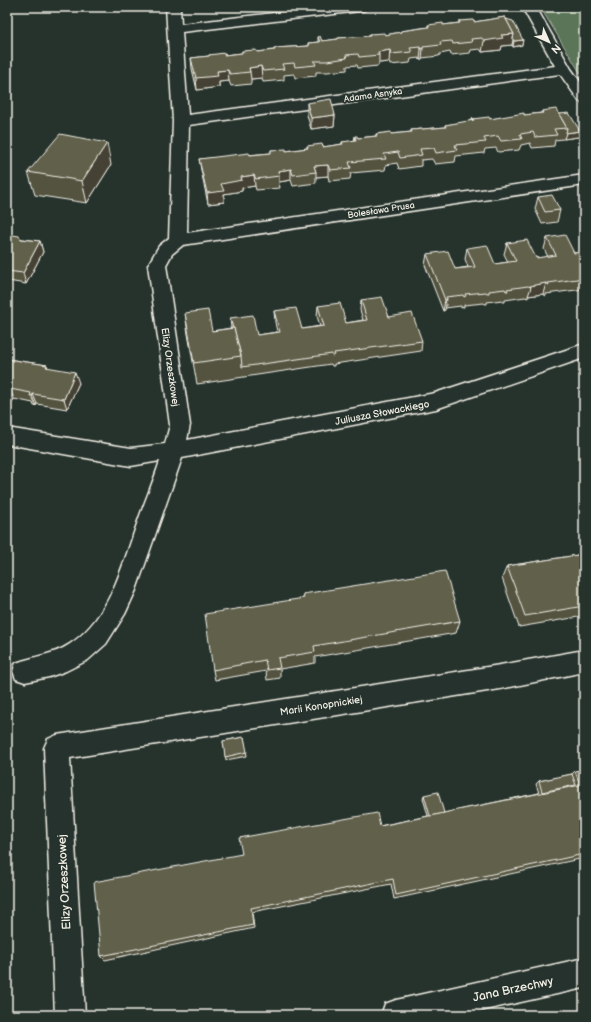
<svg xmlns="http://www.w3.org/2000/svg" width="591" height="1022" font-family="'Balsamiq Sans',sans-serif">
	<style>
		.green { fill: #5a7459; stroke: #a7b2a0 }
		.lines { fill: none; stroke-linecap: round; stroke-linejoin: round }
		.minor-casing { stroke: #f4f1e8; stroke-width: 3 }
		.minor { fill: #26332d; fill-rule: evenodd }
		.wall { fill: #535340; stroke: #f4f1e8 }
		.shaded-wall { fill: #444334; stroke: #f4f1e8 }
		.building { fill: #61604b; stroke: #f4f1e8 }
		.labels { text-anchor: middle; stroke-width: 3.5; stroke-linejoin: round; paint-order: stroke }
		.far-street-label { font-size: 9px; fill: #f4f1e8; stroke: #26332d }
		.street-label { font-size: 10px; fill: #f4f1e8; stroke: #26332d }
		.near-street-label { font-size: 12px; fill: #f4f1e8; stroke: #26332d }
	</style>
	<rect width="100%" height="100%" fill="#26332d"/>
	<filter id="ink" filterUnits="userSpaceOnUse"><feTurbulence type="fractalNoise" baseFrequency=".025" numOctaves="2"/><feDisplacementMap in="SourceGraphic" scale="8" xChannelSelector="R" yChannelSelector="G"/><feConvolveMatrix kernelMatrix="1 2 1 2 8 2 1 2 1" color-interpolation-filters="sRGB"/></filter>
	<g filter="url(#ink)">
		<path class="green" d="M540,7H579L584,15V79Z"/>
		<g class="lines">
			<g class="minor-casing">
				<g id="minor">
					<path d="M166,7H180L181,24L324,7H367L365,10L360,11L182,32L188,115L555,66L522,7H536L571,69L584,87V103L579,101L560,74L189,125L187,233L584,175V185L183,245L172,254L166,265L190,425L187,440L435,393L584,344V358L436,409L182,458L136,590L125,614L106,644L88,660L66,671L49,677L25,682L16,679L13,671L16,663C34,656 54,655 70,644C110,618 122,566 137,524C144,503 153,483 160,461L131,466L7,444V428L131,448L165,444L170,425L148,265L159,246L169,238L173,121Z"/>
					<path d="M584,650V672L500,689L70,758L85,1015H55L44,748L48,739L57,735L500,665Z"/>
					<path d="M584,958V988L462,1015H381L385,1004L396,1000Z"/>
				</g>
			</g>
			<use href="#minor" class="minor"/>
		</g>
		<g class="wall">
			<path d="M505,17L522,45L513,47L512,45L502,46L501,50L482,52L480,49L471,50L470,53L451,55L450,52L440,54L439,56L422,58V60H420L419,58L411,59L410,63L390,65L389,62L379,63L378,66L358,68L357,65L347,66V70L327,72H316V76L295,78L294,74L284,75V80L263,82L262,78L251,79V84L231,86L229,81L219,82V87L197,90L192,69L191,58L209,56V55H224L242,53V51L257,52L274,50V48L308,46V43L318,42V37L322,41L338,39V38L369,36L370,34L385,35L401,32V31L428,27V25H443L459,23V21L474,22Z"/>
			<path d="M307,103L335,115L334,126L311,129L307,115Z"/>
			<path d="M542,111L559,114L578,137L555,140L554,146L532,148L530,143L521,145L519,150L498,152L496,148L485,149L484,153L456,156L455,162L435,164L432,159L421,160V166L399,169L397,163L386,165L385,170L351,173L350,179L329,181L328,176L316,177V183L293,186L291,180L279,182L280,188L256,190L255,186L242,188V191L224,194V202L208,204L201,170L199,159L271,153V150L286,151L307,148V146L323,147L342,144V142L354,141L355,136L358,138L376,136V134H391L411,132V130L445,127V125L472,121V119H490L541,113Z"/>
			<path d="M111,165L87,203L35,195L28,172Z"/>
			<path d="M538,197L560,210L557,222L542,224L535,209Z"/>
			<path d="M584,204V222L580,215Z"/>
			<path d="M584,235V249L581,244Z"/>
			<path d="M7,237L40,241L43,252L26,284L8,281L7,285Z"/>
			<path d="M547,238L574,253L584,252V289L546,294V296L543,294L528,296V298L525,297L505,300V302H503L502,300L487,302V304H485L484,303L464,305V307L461,308V306L445,308V310L443,311L425,265L427,254L455,269L468,267L465,259L467,248L495,264L508,262L504,254L507,243L536,258L548,257L544,249Z"/>
			<path d="M361,300L389,317L422,341L421,351L334,364V366H332L331,364L197,384L188,334L185,313L212,331L231,328L230,318L257,335L277,332L275,322L274,311L302,329L320,326L317,316L318,306L346,323L363,320L360,310Z"/>
			<path d="M7,359L47,365L48,368L79,383L67,409L37,404L36,406H34L33,403L14,399L12,402L7,401Z"/>
			<path d="M584,554V616L519,627L502,578L507,566Z"/>
			<path d="M303,594L460,621L456,633L315,657V663L280,669V678L267,680L266,671L215,680L213,670L303,598Z"/>
			<path d="M244,737L247,756L226,760L223,741Z"/>
			<path d="M584,770V858L394,899L391,884L252,912L254,928L105,960L101,956L242,854L428,816L423,798L424,795L444,813L539,793L536,784L539,781L572,774L575,771Z"/>
		</g>
		<g class="shaded-wall">
			<path d="M514,34L512,45L502,46L501,50L482,52L484,41L501,35Z"/>
			<path d="M523,40L522,45L513,47L514,41Z"/>
			<path d="M423,48L422,60H420L421,49Z"/>
			<path d="M390,50L389,62L379,63V55L378,52Z"/>
			<path d="M261,66L262,78L251,79L250,72L249,68Z"/>
			<path d="M228,70L229,81L219,82V87L197,90L196,78L217,71Z"/>
			<path d="M335,115L334,126L311,129V118Z"/>
			<path d="M580,131L578,137L564,139L566,133Z"/>
			<path d="M107,143L111,165L87,203L82,181Z"/>
			<path d="M328,165V176L316,177V172L314,166Z"/>
			<path d="M291,169V180L279,182V176L278,171Z"/>
			<path d="M254,175L255,186L242,188V191L224,194V202L208,204L207,193L221,184L241,177Z"/>
			<path d="M40,241L43,252L26,284L23,273Z"/>
			<path d="M546,283L543,294L528,296L531,287L530,286Z"/>
			<path d="M447,299L445,310L443,311L445,300Z"/>
			<path d="M75,372L79,383L67,409L64,399Z"/>
			<path d="M10,389L14,399L12,402L8,392Z"/>
			<path d="M33,394L37,404L36,406L32,396Z"/>
		</g>
		<g class="building">
			<path d="M505,17L514,34L501,35L503,38L484,41L482,38L471,39L472,42L453,44L452,41L440,42L441,45L423,47V48L421,49L420,47L410,48L412,52L391,54L390,50L378,52L379,55L359,57L358,54L346,55L347,58L327,61H314L316,65L295,67L294,63L282,64L284,69L263,71L261,66L249,68L250,72L230,74L228,70L217,71L218,76L196,78L191,58L209,56V55L224,53V55L242,53V51L256,50L257,52L275,50L274,48L309,46L308,43L320,42L318,37L320,36L322,41L338,39V38L370,36V34L384,33L385,35L401,32V31L429,27L428,25L443,23V25L460,23L459,21L473,20L474,22Z"/>
			<path d="M506,19L513,21L523,40L514,41L513,39L514,34Z"/>
			<path d="M331,99L335,115L311,118L307,103Z"/>
			<path d="M556,109L567,128L554,129L557,135L535,137L533,132L520,134L522,139L501,141L498,136L484,138L486,142L455,145L457,150L436,153L434,148L420,149L422,155L400,158L398,152L384,154L386,159L349,162L351,168L330,170L328,165L314,166L316,172L293,175L291,169L278,171L279,176L256,179L254,175L241,177L242,180L221,184L224,191L207,193L199,159L249,153L250,155L271,153V150L286,149V151L308,148L307,146L322,144L323,147L343,144L342,142L356,140L355,136H357L358,138L377,136L376,134L391,132V134L412,132L411,130L446,127L445,125L474,120L472,119L489,117L490,119L524,113V115L543,113L542,111Z"/>
			<path d="M569,113L580,131L566,133L567,128L559,114Z"/>
			<path d="M60,134L107,143L82,181L28,172Z"/>
			<path d="M552,195L560,210L545,212L538,197Z"/>
			<path d="M13,235L19,236L21,239L40,241L23,273L7,271V237Z"/>
			<path d="M565,235L574,253L584,252V278L548,283L549,285L546,283L530,286L531,287L528,286L507,289L508,291H506L505,289L489,291V293H487L486,292L465,294L466,296L464,297L463,295L446,297L447,299L445,300L427,254L448,251L455,269L475,267L467,248L487,245L495,264L516,261L507,243L527,240L536,258L556,255L547,238Z"/>
			<path d="M382,297L389,317L412,313L422,341L334,353L335,355L332,356V354L242,367L241,356L234,328H233L230,318L253,315L257,335L280,332L274,311L296,308L302,329L324,326L318,306L340,303L346,323L367,320L361,300Z"/>
			<path d="M208,310L212,331L234,328L241,356L194,363L185,313Z"/>
			<path d="M7,359L47,365L46,367L75,372L64,399L33,394L32,396H30L31,393L10,389L8,392H7Z"/>
			<path d="M584,554V606L525,616L507,566Z"/>
			<path d="M445,571L460,621L314,646L315,652L278,658L280,668L267,670L265,660L213,670L205,614L304,598L303,594Z"/>
			<path d="M244,737L247,752L225,757L223,741Z"/>
			<path d="M584,770V854L396,895L393,879L251,908L253,925L101,956L94,882L242,854L239,838L377,813L380,826L580,785L575,771Z"/>
			<path d="M572,774L576,785L542,792L539,781Z"/>
			<path d="M438,792L444,813L430,816L424,795Z"/>
		</g>
	</g>
	<g class="labels">
		<g class="far-street-label">
			<text transform="translate(373 95) rotate(-8)" y="3">Adama Asnyka</text>
			<text transform="translate(381 210) rotate(-9)" y="3">Bolesława Prusa</text>
		</g>
		<g class="street-label">
			<text transform="translate(171 367) rotate(82)" y="4">Elizy Orzeszkowej</text>
			<text transform="translate(382 412) rotate(-11)" y="4">Juliusza Słowackiego</text>
			<text transform="translate(321 705) rotate(-9)" y="4">Marii Konopnickiej</text>
		</g>
		<g class="near-street-label">
			<text transform="translate(64 882) rotate(-93)" y="4">Elizy Orzeszkowej</text>
			<text transform="translate(513 989) rotate(-12)" y="4">Jana Brzechwy</text>
		</g>
	</g>
	<rect width="591" height="1022" fill="none" stroke="#26332d" stroke-width="24"/>
	<rect x="12" y="12" width="567" height="998" fill="none" stroke="#f4f1e8" stroke-width="1.5" filter="url(#ink)"/>
	<g transform="translate(549 42) rotate(135)" stroke="#26332d" stroke-width="3" paint-order="stroke">
	<path d="M0-3L7 15L0 10L-7 15Z" fill="#f4f1e8"/>
	<text y="-6" font-size="11" font-weight="bold" text-anchor="middle" fill="#f4f1e8">N</text>
	</g>
</svg>
